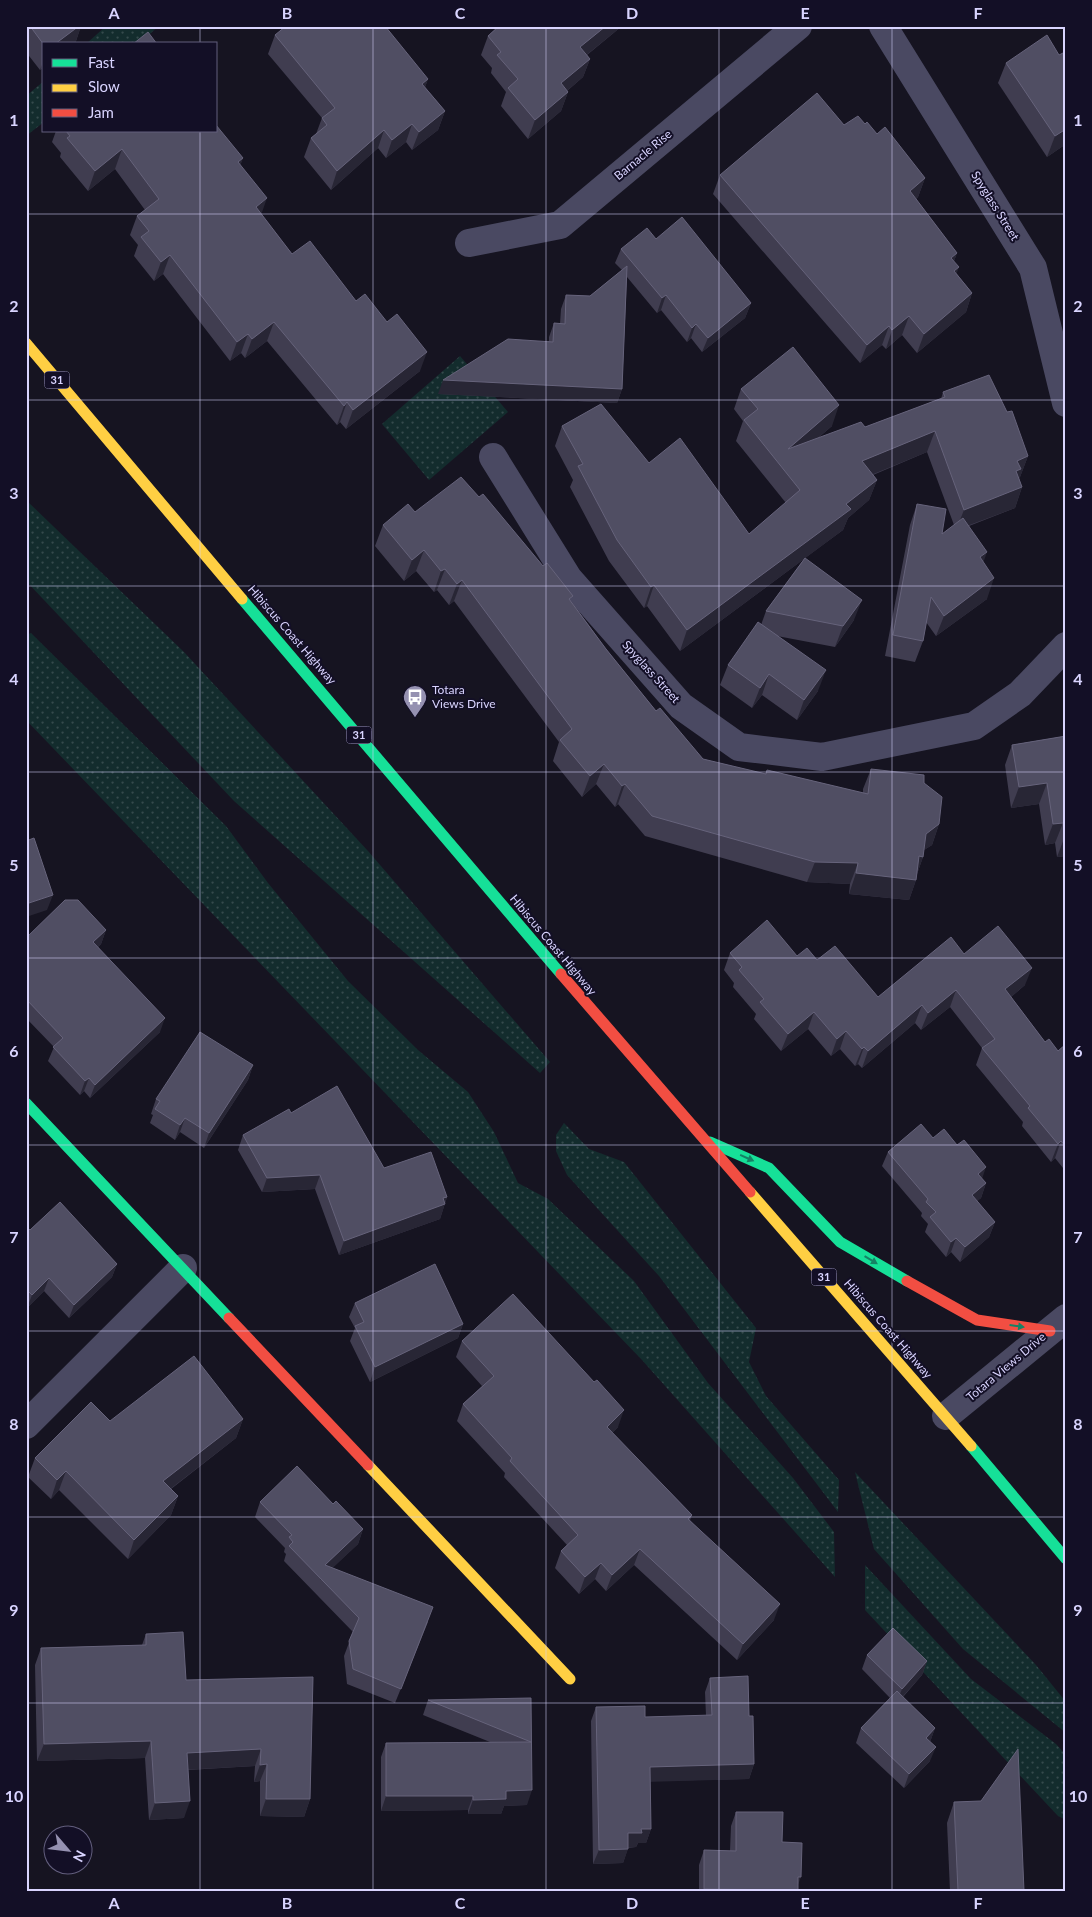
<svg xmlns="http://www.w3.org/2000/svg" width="1092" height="1917" font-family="Lato,sans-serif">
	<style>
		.grass { fill: url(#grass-dots) }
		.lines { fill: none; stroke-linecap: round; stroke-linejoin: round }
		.street { stroke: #4a4962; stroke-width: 28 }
		.fast { stroke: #16e098; stroke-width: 11 }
		.slow { stroke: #ffcf43; stroke-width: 11 }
		.jam { stroke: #f24e42; stroke-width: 11 }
		.wall { fill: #403d50 }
		.shaded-wall { fill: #282635 }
		.building { fill: #504e63; stroke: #66637b }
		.oneway { fill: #158265 }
		.grid { fill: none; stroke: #d9d4ff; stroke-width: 1; stroke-opacity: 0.55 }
		.labels { text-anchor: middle; stroke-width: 4; stroke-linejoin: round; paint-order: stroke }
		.shield { fill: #130f26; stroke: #9e99be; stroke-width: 1 }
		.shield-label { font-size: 11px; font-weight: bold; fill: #d9d4ff }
		.street-label { font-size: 12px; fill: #d9d4ff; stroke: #130f26 }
		.poi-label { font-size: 12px; fill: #d9d4ff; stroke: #130f26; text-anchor: start }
		.neatline { fill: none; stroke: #d9d4ff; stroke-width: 2 }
		.grid-label { font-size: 16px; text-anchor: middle; font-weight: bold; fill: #d9d4ff }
	</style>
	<defs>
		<pattern id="grass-dots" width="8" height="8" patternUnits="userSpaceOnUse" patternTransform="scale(1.25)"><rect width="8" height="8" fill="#132c2d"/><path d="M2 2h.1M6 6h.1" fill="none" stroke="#354a4c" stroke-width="1.8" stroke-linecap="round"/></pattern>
	</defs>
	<rect width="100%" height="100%" fill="#161421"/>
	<g class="grass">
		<path d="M106,26H159L138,44H86Z"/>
		<path d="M44,81V122L26,136V96Z"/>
		<path d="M460,356L508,412L429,480L382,424Z"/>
		<path d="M26,500L184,652L368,851L550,1062L540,1073L234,801L26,581Z"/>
		<path d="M31,633L226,826L268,883L348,981L418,1050L468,1092L494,1132L518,1183L548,1199L634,1281L708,1383L793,1478L834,1532L835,1577L642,1360L26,720V635Z"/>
		<path d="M564,1123L589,1149L624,1162L756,1328L749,1362L766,1396L839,1480L838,1512L659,1276L567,1175L556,1151V1135Z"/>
		<path d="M855,1472L1036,1665L1066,1702V1733L963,1649L874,1549Z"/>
		<path d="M865,1565L971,1679L1056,1744L1066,1755V1820L1058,1816L865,1610Z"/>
	</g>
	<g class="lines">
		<g class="street">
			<path d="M883,26L1033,268L1066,403"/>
			<path d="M469,243L560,225L798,26"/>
			<path d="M493,457L568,578L681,706L739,747L822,757L974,726L1020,694L1066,646"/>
			<path d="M946,1416L1066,1318"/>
			<path d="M26,1425L183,1268"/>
		</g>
		<g class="fast">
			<path d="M242,599L561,974"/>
			<path d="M26,1103L229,1318"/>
			<path d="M710,1142L769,1168L840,1242L907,1281"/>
			<path d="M971,1446L1066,1559"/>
		</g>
		<g class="slow">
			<path d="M26,343L242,599"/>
			<path d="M750,1192L971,1446"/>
			<path d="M368,1465L570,1679"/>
		</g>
		<g class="jam">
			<path d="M561,974L750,1192"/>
			<path d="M907,1281L977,1320L1050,1331"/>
			<path d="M229,1318L368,1465"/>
		</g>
	</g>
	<g class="wall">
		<path d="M26,26H81L75,44H44V67L40,70L26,52Z"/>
		<path d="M499,26H622L587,55L590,59L583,77L567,91L568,92L561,111L528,139L501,106L506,92L491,73L492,68L481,55L488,36Z"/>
		<path d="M275,35L428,79L425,87L445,111L438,130L412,150L406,142L386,158L378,148L331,190L304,157L311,138L316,134L322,118L268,54Z"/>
		<path d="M1059,55L1066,144L1047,157L998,83L1006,63Z"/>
		<path d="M865,124L925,178L918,197L916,199L957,253L954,261L957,274L972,293L966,312L917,353L902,335L886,349L882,345L860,363L713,194L720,175L844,125Z"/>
		<path d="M56,131H216L243,158L240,165L261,214L292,254L356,301L420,371L346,429L340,422L337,425L267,341L245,358L241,353L230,361L163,274L154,281L134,256L138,245L130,235L137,216L145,210L115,169L88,191L60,157L61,153L52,142Z"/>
		<path d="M656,239L751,303L745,318L702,352L691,338L687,342L661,310L657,313L627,277L622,389L617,403L438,394L549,341V337L554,323L560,324L561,309L566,295L590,296L622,270L615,263L621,249Z"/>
		<path d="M741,389L832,426L818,438L865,427L941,399L943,392L1028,456L1020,477L1019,478L1022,487L1015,508L969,526L983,562L987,599L936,636L926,622L923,641L915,662L885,656L910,525L917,504L942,534L954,525L927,452L873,475L877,480L869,500L848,518L843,530L805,558L854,620L835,647L777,636L818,691L797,720L762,695L752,708L720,685L728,665L761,625L766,611L804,559L680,651L647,606L644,608L609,561L570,487L573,480L555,446L562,426L649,463L749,534L786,503L736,441L743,421L734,409Z"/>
		<path d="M415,512L571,601L606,649L656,711L703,759L765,774L767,770L863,793V789L871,769L924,783L939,824L932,845L924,850L923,857L917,874L916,880L909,900L849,894L850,884L807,882L645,836L618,804L615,807L596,784L582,797L553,761L559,742L454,601L449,605L437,590L434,592L416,571L404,581L375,546L383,525Z"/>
		<path d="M1066,736V856L1057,857L1055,843L1045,845L1039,804L1011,808L1005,765L1012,745Z"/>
		<path d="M106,930L101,944L98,947L160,1032L90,1098L84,1091L80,1095L48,1061L54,1047L26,1018V938Z"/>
		<path d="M730,953L797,956L817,960L878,997L964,954L1025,985L1011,997L1045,1042L1058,1051L1066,1044V1166L1063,1168L1055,1158L1051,1162L1022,1126L1023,1122L976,1065L982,1048L950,1007L921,1030L915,1023L862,1068L858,1064L855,1066L840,1049L831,1056L808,1029L781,1051L754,1019L756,1014L733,987L734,983L724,970Z"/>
		<path d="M253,1065L248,1080L204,1148L180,1132L175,1140L150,1123L153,1115L151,1114L156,1099Z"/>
		<path d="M291,1113L384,1168L447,1197L440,1219L339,1255L315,1189L262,1192L238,1150L243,1135Z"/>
		<path d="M933,1138L982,1179L986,1183L981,1198L977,1201L995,1222L989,1237L960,1262L951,1252L946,1257L925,1232L928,1224L921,1216L922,1213L882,1166L888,1152Z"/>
		<path d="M26,1226L30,1230L117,1264L112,1277L69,1318L44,1291L27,1308L26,1307Z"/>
		<path d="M355,1303L463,1324L458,1338L370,1382L350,1341L355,1328L349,1317Z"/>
		<path d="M462,1341L618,1427L612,1433L692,1515L690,1520L774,1620L737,1660L634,1565L606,1591L595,1579L579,1594L555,1568L561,1551L567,1545L504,1477L505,1473L457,1421L463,1404L482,1386L456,1357Z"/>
		<path d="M243,1419L236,1438L171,1489L178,1496L171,1515L128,1559L59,1490L51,1499L28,1477L35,1458L110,1421Z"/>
		<path d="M260,1502L333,1504L363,1529L358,1544L332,1568L428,1622L395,1703L347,1684L344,1656L353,1632L284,1561L286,1554L284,1552L285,1548L255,1517Z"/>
		<path d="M146,1634L186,1680L313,1677L310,1799L304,1817L260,1816V1781L254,1782L255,1766L188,1770L184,1818L149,1820L145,1758L37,1761L35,1665L41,1648L142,1645Z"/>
		<path d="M867,1655L927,1661L922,1675L903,1697L935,1728L930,1742V1761L904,1788L856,1743L861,1728L890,1698L862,1669Z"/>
		<path d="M710,1678L749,1716L754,1764L749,1779L650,1781L651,1829L646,1843H638L636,1847L628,1848L623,1863L593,1864L591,1721L596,1707L645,1717L706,1716L705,1692Z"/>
		<path d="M531,1698L527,1805L504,1806L501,1814H468V1810L381,1811V1757L386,1743L490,1742L423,1715L428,1700Z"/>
		<path d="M954,1802L1024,1891H950L947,1823Z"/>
		<path d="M736,1812L782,1842L798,1885V1891H699V1865L704,1850L730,1851L731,1826Z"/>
	</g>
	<g class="shaded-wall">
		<path d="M79,26H81L75,44H55Z"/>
		<path d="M606,26H622L573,66L580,47Z"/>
		<path d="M44,59V67L40,70Z"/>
		<path d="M590,59L583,77L554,102L561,83Z"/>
		<path d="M428,79L421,98L422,84Z"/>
		<path d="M568,92L561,111L528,139L535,120Z"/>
		<path d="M445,111L438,130L412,150L419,132Z"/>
		<path d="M412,124L406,142L386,158L392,140Z"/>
		<path d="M1066,129V144L1047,157L1055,136Z"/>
		<path d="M384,130L378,148L331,190L337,171Z"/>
		<path d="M122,149L115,169L88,191L95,171Z"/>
		<path d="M243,158L236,177L238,162Z"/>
		<path d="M925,178L918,197L903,210L910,191Z"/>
		<path d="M267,198L260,218L256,207Z"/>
		<path d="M957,253L950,272L951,258Z"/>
		<path d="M170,255L163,274L154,281L161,262Z"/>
		<path d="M959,267L952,286L954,271Z"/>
		<path d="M972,293L966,312L917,353L924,334Z"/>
		<path d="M666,295L661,310L657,313L662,298Z"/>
		<path d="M751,303L745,318L702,352L708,338Z"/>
		<path d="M909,316L902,335L886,349L892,330Z"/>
		<path d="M274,322L267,341L245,358L252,339Z"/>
		<path d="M696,324L691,338L687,342L692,328Z"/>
		<path d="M889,326L882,345L860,363L867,345Z"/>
		<path d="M248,334L241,353L230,361L237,342Z"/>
		<path d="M427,352L420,371L346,429L353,410Z"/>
		<path d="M443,380L622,389L617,403L438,394Z"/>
		<path d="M347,402L340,422L337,425L344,406Z"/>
		<path d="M839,405L832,426L782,468L788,449Z"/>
		<path d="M935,431L927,452L854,482L862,461Z"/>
		<path d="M1028,456L1020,477L1017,478L1008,491L1017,461Z"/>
		<path d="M877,480L869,500L848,518L843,530L680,651L687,630Z"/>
		<path d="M1022,487L1015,508L956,530L964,510Z"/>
		<path d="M424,550L416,571L404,581L412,560Z"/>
		<path d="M987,552L980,572V557Z"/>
		<path d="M445,569L437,590L434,592L441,571Z"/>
		<path d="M994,578L987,599L936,636L944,616Z"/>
		<path d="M462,580L454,601L449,605L457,584Z"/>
		<path d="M654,585L647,606L644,608L651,587Z"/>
		<path d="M862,600L854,620L835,647L843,626Z"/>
		<path d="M826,670L818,691L797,720L804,700Z"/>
		<path d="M769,674L762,695L752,708L760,688Z"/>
		<path d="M604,764L596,784L582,797L590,776Z"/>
		<path d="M1047,783L1039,804L1011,808L1019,787Z"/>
		<path d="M625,784L618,804L615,807L622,786Z"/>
		<path d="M1063,823L1055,843L1045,845L1053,824Z"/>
		<path d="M939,824L932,845L918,854L926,834Z"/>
		<path d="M1065,836H1066V856L1057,857Z"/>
		<path d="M919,856L923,857L916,877Z"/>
		<path d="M815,862L858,863L850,884L807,882Z"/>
		<path d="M856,873L916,880L909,900L849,894Z"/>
		<path d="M53,895L47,910L26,917V904Z"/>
		<path d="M106,930L101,944L88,956L93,942Z"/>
		<path d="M1032,968L1025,985L999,1007L1005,989Z"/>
		<path d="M956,990L950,1007L921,1030L928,1013Z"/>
		<path d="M922,1005L915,1023L862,1068L868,1051Z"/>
		<path d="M814,1012L808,1029L781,1051L788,1034Z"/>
		<path d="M165,1018L160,1032L90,1098L95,1085Z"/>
		<path d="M846,1031L840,1049L831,1056L837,1039Z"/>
		<path d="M864,1047L858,1064L855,1066L862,1049Z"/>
		<path d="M253,1065L248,1080L204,1148L209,1133Z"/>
		<path d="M89,1078L84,1091L80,1095L85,1081Z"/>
		<path d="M185,1118L180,1132L175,1140L180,1125Z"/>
		<path d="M1061,1141L1055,1158L1051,1162L1058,1144Z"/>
		<path d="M986,1167L981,1182L978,1174Z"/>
		<path d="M320,1175L315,1189L262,1192L267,1178Z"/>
		<path d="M986,1183L981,1198L967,1210L972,1195Z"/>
		<path d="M447,1197L440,1219L339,1255L344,1241Z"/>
		<path d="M995,1222L989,1237L960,1262L965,1247Z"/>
		<path d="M956,1238L951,1252L946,1257L951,1242Z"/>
		<path d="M117,1264L112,1277L69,1318L74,1305Z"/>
		<path d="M49,1278L44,1291L27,1308L32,1295Z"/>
		<path d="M463,1324L458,1338L370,1382L375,1367Z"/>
		<path d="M624,1410L618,1427L601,1444L607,1427Z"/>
		<path d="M243,1419L236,1438L156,1500L163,1481Z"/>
		<path d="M66,1471L59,1490L51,1499L57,1480Z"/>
		<path d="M178,1496L171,1515L128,1559L134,1540Z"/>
		<path d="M363,1529L358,1544L320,1580L325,1565Z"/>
		<path d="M640,1549L634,1565L606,1591L612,1575Z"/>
		<path d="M601,1563L595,1579L579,1594L585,1577Z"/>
		<path d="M780,1604L774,1620L737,1660L743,1644Z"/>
		<path d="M927,1661L922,1675L896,1704L902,1689Z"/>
		<path d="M935,1728L930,1742L926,1738Z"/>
		<path d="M151,1741L145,1758L37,1761L44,1744Z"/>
		<path d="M936,1747L930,1761L904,1788L909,1774Z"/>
		<path d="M261,1749L255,1766L181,1770L187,1753Z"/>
		<path d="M267,1764L260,1781L254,1782L260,1765Z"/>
		<path d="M754,1764L749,1779L645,1782L650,1767Z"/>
		<path d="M532,1790L527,1805L504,1806L501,1814H468L473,1800L506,1791Z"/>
		<path d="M386,1796H473L468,1810L381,1811Z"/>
		<path d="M266,1799H310L304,1817L260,1816Z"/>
		<path d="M190,1801L184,1818L149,1820L155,1803Z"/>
		<path d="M641,1829H651L646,1843H638L636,1847L623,1848L628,1833Z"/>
		<path d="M628,1849L623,1863L593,1864L599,1850Z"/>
		<path d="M798,1877H801L796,1890L798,1891H703L704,1889Z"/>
	</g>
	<g class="building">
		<path d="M30,26H79L55,44H44V45Z"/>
		<path d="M286,26H385L428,79L422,84L445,111L419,132L412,124L392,140L384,130L337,171L311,138L327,125L322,118L335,108L275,35Z"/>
		<path d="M499,26H606L580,47L590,59L561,83L568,92L535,120L508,88L518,79L497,55L501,52L488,36Z"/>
		<path d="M148,32L157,44H133Z"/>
		<path d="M1047,35L1059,55L1065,52L1066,53V129L1055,136L1006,63Z"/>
		<path d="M817,93L844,125L858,116L865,124L867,122L877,134L885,127L925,178L910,191L957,253L951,258L959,267L954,271L972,293L924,334L909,316L892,330L889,326L867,345L720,175Z"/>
		<path d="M216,125L243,158L238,162L267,198L256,207L292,254L310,241L356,301L365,294L387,322L397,314L427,352L353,410L347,402L344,406L274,322L252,339L248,334L237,342L170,255L161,262L141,237L149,231L137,216L159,199L122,149L95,171L67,138L70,136L66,131H216Z"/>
		<path d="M682,217L751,303L708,338L696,324L692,328L666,295L662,298L621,249L647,228L656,239Z"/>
		<path d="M627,266L622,389L443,380L508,339L553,342L554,323L565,324L566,295L590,296Z"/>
		<path d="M793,347L839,405L788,449L861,422L865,427L945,397L943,392L989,375L1007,412L1012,411L1028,456L1017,461L1021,469L1016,471L1022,487L964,510L935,431L862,461L877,480L846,504L851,509L687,630L654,585L651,587L617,540L578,466L583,464L562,426L601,404L649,463L680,438L749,534L800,490L744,420L758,409L741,389Z"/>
		<path d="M461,477L479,497L483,494L543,566L547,563L573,596L569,599L606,649L656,711L660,708L703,759L766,774L767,770L868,794L871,769L924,775V783L942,797L939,824L926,834L923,857L919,856L916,880L856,873L858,863L815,862L652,816L625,784L622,786L604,764L590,776L560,740L572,729L462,580L457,584L445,569L441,571L424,550L412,560L383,525L408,504L415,512Z"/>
		<path d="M917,504L946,509L942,534L963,518L987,552L980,557L994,578L944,616L931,597L923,641L893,635Z"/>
		<path d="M805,558L862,600L843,626L766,611Z"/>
		<path d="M758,622L826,670L804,700L769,674L760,688L728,665Z"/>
		<path d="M1066,736V836H1065L1063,823L1053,824L1047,783L1019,787L1012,745Z"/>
		<path d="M34,838L53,895L26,904V841Z"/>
		<path d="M65,900H78L106,930L93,942L165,1018L95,1085L89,1078L85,1081L53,1047L63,1038L26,999V938Z"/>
		<path d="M767,920L797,956L807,948L817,960L835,946L878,997L951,937L964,954L998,926L1032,968L1005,989L1045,1042L1049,1039L1058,1051L1066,1044V1147L1061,1141L1058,1144L1028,1108L1030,1106L982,1048L995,1039L956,990L928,1013L922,1005L868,1051L864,1047L862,1049L846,1031L837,1039L814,1012L788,1034L760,1002L764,999L739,970L742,967L730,953Z"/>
		<path d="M200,1032L253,1065L209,1133L185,1118L180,1125L155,1109L160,1101L156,1099Z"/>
		<path d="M337,1086L384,1168L431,1152L447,1197L443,1198L445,1204L344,1241L320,1175L267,1178L243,1135L289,1109L291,1113Z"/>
		<path d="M921,1124L933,1138L944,1129L957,1145L964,1140L986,1167L978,1174L986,1183L972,1195L995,1222L965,1247L956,1238L951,1242L930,1217L936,1212L926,1202L928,1199L888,1152Z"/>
		<path d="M60,1202L117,1264L74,1305L49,1278L32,1295L26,1289V1226L30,1230Z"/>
		<path d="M435,1264L463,1324L375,1367L355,1326L364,1322L355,1303Z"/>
		<path d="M513,1294L594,1382L597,1380L624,1410L607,1427L692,1515L688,1519L780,1604L743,1644L640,1549L612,1575L601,1563L585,1577L561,1551L578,1535L510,1461L512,1458L463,1404L494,1376L462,1341Z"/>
		<path d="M194,1356L243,1419L163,1481L178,1496L134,1540L66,1471L57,1480L35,1458L91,1402L110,1421Z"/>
		<path d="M297,1466L333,1504L336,1501L363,1529L325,1565L433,1607L401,1689L353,1669L349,1641L359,1618L289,1546L293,1542L289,1537L292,1535L260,1502Z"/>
		<path d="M893,1628L927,1661L902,1689L867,1655Z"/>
		<path d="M183,1632L186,1680L313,1677L310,1799H266L267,1764L260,1765L261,1749L187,1753L190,1801L155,1803L151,1741L44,1744L41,1648L146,1645V1634Z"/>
		<path d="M748,1676L749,1716H753L754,1764L650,1767L651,1829H641L642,1833H628V1849L599,1850L596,1707L645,1706V1717L712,1715L710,1678Z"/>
		<path d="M897,1691L935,1728L926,1738L936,1747L909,1774L861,1728Z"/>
		<path d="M531,1698L532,1790L506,1791V1799L473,1800V1796H386V1743L531,1742L428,1700Z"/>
		<path d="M1018,1749L1024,1891H958L954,1802L981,1801Z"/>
		<path d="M736,1812H783L782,1842L802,1843L801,1877H798V1890L704,1889V1850L736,1851Z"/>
	</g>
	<defs><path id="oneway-solid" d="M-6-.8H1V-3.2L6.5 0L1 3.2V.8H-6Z" transform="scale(1.25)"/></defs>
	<g class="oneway">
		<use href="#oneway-solid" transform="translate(747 1158) rotate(24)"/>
		<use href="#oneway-solid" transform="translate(871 1260) rotate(31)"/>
		<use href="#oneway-solid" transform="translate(1017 1326) rotate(8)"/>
	</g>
	<path class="grid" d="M200,26V44M373,26V1891M546,26V1891M719,26V1891M892,26V1891M200,131V1891M26,214H1066M26,400H1066M26,586H1066M26,772H1066M26,958H1066M26,1145H1066M26,1331H1066M26,1517H1066M26,1703H1066"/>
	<defs>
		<g id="bus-pin" transform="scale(1.25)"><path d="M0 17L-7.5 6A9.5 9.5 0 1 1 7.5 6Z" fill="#9591b1" stroke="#130f26"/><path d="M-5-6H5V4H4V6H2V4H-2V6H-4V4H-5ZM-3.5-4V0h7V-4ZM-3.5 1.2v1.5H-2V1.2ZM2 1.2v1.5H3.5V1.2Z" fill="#fff"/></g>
	</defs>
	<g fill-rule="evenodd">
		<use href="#bus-pin" x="415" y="697"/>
	</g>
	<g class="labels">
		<g class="shield">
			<rect x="44.5" y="371.5" width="25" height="17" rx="4"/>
			<rect x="346.5" y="726.5" width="25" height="17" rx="4"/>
			<rect x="811.5" y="1268.5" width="25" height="17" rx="4"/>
		</g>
		<g class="shield-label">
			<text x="57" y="384">31</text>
			<text x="359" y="739">31</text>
			<text x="824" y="1281">31</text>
		</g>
		<g class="street-label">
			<text transform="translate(643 155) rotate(-40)" y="4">Barnacle Rise</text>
			<text transform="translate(995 206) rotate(58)" y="4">Spyglass Street</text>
			<text transform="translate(292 635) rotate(49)" y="4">Hibiscus Coast Highway</text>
			<text transform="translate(651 672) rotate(48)" y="4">Spyglass Street</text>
			<text transform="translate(553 945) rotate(50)" y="4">Hibiscus Coast Highway</text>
			<text transform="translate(888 1329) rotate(49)" y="4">Hibiscus Coast Highway</text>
			<text transform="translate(1006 1367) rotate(-40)" y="4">Totara Views Drive</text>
		</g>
		<g class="poi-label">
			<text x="432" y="694">Totara<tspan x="432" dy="14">Views Drive</tspan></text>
		</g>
	</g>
	<rect width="1092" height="1917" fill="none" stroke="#130f26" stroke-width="55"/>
	<rect x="42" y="42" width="175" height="90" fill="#130f26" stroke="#625e7d"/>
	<rect x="52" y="59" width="25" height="8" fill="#16e098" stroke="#625e7d"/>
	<text x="88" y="68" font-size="15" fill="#d9d4ff">Fast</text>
	<rect x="52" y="84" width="25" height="8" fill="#ffcf43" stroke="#625e7d"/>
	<text x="88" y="92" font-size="15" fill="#d9d4ff">Slow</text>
	<rect x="52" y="109" width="25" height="8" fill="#f24e42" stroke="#625e7d"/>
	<text x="88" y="118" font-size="15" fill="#d9d4ff">Jam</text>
	<g transform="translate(68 1850) rotate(118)"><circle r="24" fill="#130f26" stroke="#625e7d"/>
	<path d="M0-4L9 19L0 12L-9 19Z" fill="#9591b1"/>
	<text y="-8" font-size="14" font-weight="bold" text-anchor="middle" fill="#d9d4ff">N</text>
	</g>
	<rect x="28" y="28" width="1036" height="1862" class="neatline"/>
	<g class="grid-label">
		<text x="114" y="19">A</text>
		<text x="287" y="19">B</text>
		<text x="460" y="19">C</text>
		<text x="632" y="19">D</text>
		<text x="805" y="19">E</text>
		<text x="978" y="19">F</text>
		<text x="14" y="126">1</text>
		<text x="1078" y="126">1</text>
		<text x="14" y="312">2</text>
		<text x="1078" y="312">2</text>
		<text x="14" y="499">3</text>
		<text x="1078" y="499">3</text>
		<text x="14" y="685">4</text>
		<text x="1078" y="685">4</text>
		<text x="14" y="871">5</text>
		<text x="1078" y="871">5</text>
		<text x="14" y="1057">6</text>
		<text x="1078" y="1057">6</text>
		<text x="14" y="1243">7</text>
		<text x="1078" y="1243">7</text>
		<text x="14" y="1430">8</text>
		<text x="1078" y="1430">8</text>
		<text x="14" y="1616">9</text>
		<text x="1078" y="1616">9</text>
		<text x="14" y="1802">10</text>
		<text x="1078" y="1802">10</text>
		<text x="114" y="1909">A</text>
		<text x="287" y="1909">B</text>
		<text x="460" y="1909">C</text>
		<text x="632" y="1909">D</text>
		<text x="805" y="1909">E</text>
		<text x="978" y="1909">F</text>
	</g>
</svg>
